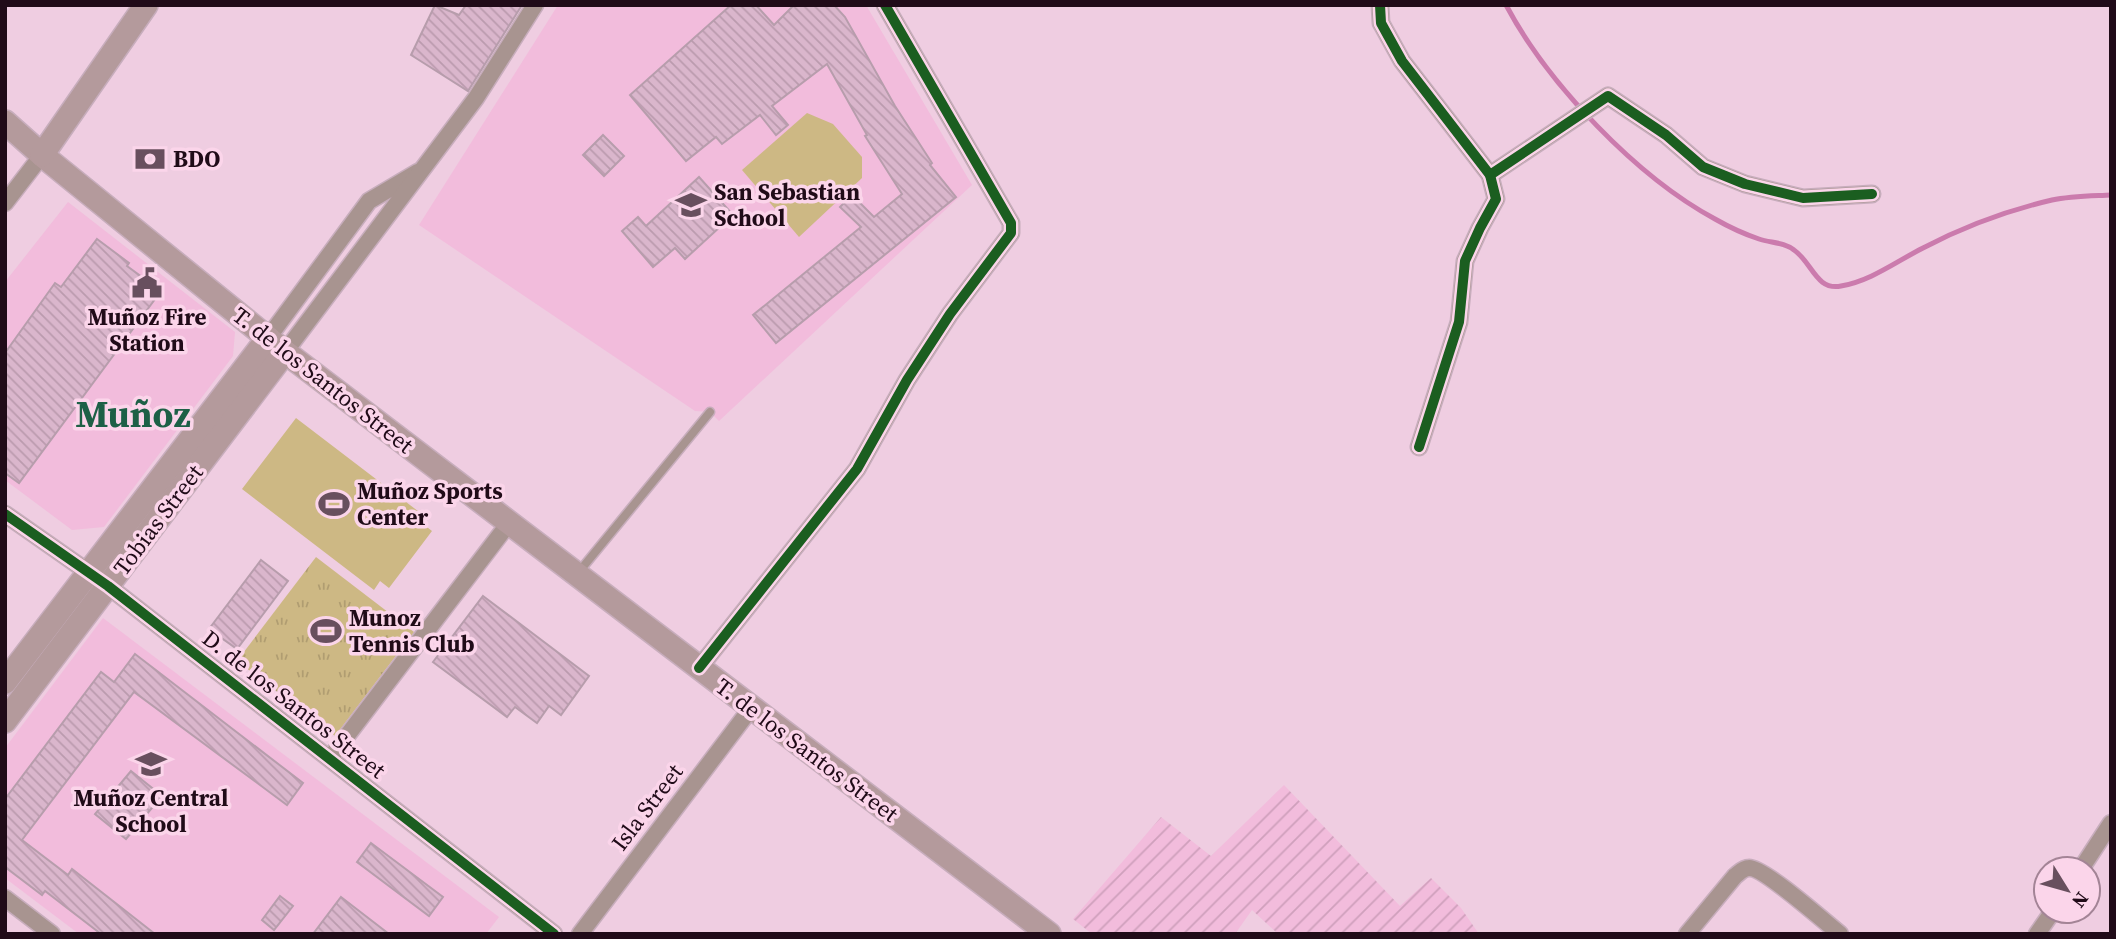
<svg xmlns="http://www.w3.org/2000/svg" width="2116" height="939" font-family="'Source Serif 4',serif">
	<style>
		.built { fill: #f2bcdc }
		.industrial { fill: url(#industrial-furrows) }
		.green { fill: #cdb884 }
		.park { fill: url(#park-tufts) }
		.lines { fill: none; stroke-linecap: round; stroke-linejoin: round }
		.stream { stroke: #cb7bad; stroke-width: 5 }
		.building { fill: url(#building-back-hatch); stroke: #b79dac; stroke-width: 2 }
		.lane-casing { stroke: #c7adbc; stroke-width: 11 }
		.street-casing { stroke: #c7adbc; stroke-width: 19 }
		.secondary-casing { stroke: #c7adbc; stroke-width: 26 }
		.lane { stroke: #a89490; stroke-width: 8 }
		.street { stroke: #a89490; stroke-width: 16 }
		.secondary { stroke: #b49a9c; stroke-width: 23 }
		.cycleway-casing { stroke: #fbd5ea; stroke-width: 15 }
		.cycleway { stroke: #1b5e20; stroke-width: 10 }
		.labels { text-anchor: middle; stroke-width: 7; stroke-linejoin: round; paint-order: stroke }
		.poi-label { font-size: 23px; font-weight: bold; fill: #200b18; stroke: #fbd5ea; text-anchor: start }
		.street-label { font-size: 23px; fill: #200b18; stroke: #fbd5ea }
		.town-label { font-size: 37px; font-weight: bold; fill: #1d6046; stroke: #fbd5ea }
	</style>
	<defs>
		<pattern id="industrial-furrows" width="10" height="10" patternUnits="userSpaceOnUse" patternTransform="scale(1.75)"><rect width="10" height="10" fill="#f2bcdc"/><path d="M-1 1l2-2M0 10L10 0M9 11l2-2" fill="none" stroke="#cfa0bc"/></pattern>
		<pattern id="park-tufts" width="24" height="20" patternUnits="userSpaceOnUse" patternTransform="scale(1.75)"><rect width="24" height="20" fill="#cdb884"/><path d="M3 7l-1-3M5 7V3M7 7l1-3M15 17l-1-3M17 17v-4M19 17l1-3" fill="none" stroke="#b09d71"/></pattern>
		<pattern id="building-back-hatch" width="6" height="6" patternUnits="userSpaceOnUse" patternTransform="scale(1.75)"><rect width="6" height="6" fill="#dab6cc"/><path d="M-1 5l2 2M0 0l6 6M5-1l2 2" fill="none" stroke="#bb9bae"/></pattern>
	</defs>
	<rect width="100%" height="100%" fill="#efcde1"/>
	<g class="built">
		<path d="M558,5H866L972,185L719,421L710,412L695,411L419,225Z"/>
		<path d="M68,202L235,332L233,356L104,527L72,530L5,480V282Z"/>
		<path d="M103,618L499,917L486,934H79L5,878V748Z"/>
	</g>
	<path class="industrial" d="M1284,785L1400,906L1431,878L1461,908L1479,934H1278L1252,910L1235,934H1092L1073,919L1161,817L1211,856Z"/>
	<g class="green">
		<path d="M807,113L833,124L862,157V178L799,237L742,170Z"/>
		<path d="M296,418L427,518L423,524L432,531L389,588L380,581L374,590L242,489Z"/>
	</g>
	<path class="park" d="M316,557L414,632L335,736L237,661Z"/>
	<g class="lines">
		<path class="stream" d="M1506,5C1548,84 1637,177 1715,219C1729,227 1744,234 1759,239C1771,243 1784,242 1794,250C1812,262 1816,291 1841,286C1871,281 1897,261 1923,248C1963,227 2009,210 2052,200C2071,196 2092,196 2111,195"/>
	</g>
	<g class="building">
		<path d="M435,5L459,15L466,5H522L468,91L411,55Z"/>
		<path d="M731,5H756L774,25L794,5H834L845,17L895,106L932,163L930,165L956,197L776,343L753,315L861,227L840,207L852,195L874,217L902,194L865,136L867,135L827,64L772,106L788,125L776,135L760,115L722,144L716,137L686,161L630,95Z"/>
		<path d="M603,135L624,156L604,176L583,155Z"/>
		<path d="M699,177L733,215L685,259L675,248L653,267L622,231L638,217L646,226Z"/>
		<path d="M97,239L129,263L127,266L161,291L19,483L5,473V353L55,283L61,287Z"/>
		<path d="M261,560L288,581L237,649L209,629Z"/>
		<path d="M483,596L589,676L561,715L549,706L537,723L515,707L507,717L433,662Z"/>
		<path d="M135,654L303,783L287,805L134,692L22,840L68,875L72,869L155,934H101L45,891L42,895L5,867V799L101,672L114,682Z"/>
		<path d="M131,771L162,796L126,839L95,814Z"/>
		<path d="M371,843L443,897L429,916L357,862Z"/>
		<path d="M280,896L293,906L274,930L262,920Z"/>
		<path d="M341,897L389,934H313Z"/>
	</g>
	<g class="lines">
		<g class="lane-casing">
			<path id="lane" d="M578,573L710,412"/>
		</g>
		<g class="street-casing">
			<g id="street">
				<path d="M1380,5L1381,23L1402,61L1490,175L1496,199L1480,228L1465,261L1459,322L1419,447"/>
				<path d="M1490,175L1608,96L1666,135L1703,167L1745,184L1803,198L1872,194"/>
				<path d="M5,203L42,155"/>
				<path d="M268,338L369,201L418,172"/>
				<path d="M285,352L476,98L535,5"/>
				<path d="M5,514L108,586L554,934"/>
				<path d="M699,668L857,469L907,380L950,314L1011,233V223L885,5"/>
				<path d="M330,758L509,523"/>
				<path d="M2081,869L2111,823"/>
				<path d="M5,898L52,934"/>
				<path d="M580,934L752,707"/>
				<path d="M1687,934L1735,876C1739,873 1743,868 1749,868C1763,867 1825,922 1840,934"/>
				<path d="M2037,934L2053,911"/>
			</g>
		</g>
		<g class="secondary-casing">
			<g id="secondary">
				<path d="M5,122L42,155L285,352L1049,934"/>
				<path d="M42,155L146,5"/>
				<path d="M5,682L268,338"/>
				<path d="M5,721L285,352"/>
			</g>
		</g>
		<use href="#lane" class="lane"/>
		<use href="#street" class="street"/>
		<use href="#secondary" class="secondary"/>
		<g class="cycleway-casing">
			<g id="cycleway">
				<path d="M1380,5L1381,23L1402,61L1490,175L1496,199L1480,228L1465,261L1459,322L1419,447"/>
				<path d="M1490,175L1608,96L1666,135L1703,167L1745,184L1803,198L1872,194"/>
				<path d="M5,514L108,586L554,934"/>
				<path d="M699,668L857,469L907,380L950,314L1011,233V223L885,5"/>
			</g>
		</g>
		<use href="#cycleway" class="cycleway"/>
	</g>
	<defs>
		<g id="bank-bare" transform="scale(2.415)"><path d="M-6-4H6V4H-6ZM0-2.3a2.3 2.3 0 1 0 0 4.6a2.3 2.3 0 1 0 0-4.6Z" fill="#684f5e" stroke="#fbd5ea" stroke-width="2.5" paint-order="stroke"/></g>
		<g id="school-bare" transform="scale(2.415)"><path d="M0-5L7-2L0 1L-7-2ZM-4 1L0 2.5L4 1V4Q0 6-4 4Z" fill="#684f5e" stroke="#fbd5ea" stroke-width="2.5" paint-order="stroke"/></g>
		<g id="civic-bare" transform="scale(2.415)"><path d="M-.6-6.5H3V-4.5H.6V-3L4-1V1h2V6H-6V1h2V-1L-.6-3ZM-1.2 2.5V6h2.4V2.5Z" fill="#684f5e" stroke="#fbd5ea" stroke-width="2.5" paint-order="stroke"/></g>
		<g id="stadium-bare" transform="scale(2.415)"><path d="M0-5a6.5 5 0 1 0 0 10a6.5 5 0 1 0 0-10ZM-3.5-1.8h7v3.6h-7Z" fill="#684f5e" stroke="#fbd5ea" stroke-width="2.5" paint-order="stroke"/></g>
	</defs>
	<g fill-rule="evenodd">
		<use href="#bank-bare" x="150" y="159"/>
		<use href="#school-bare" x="691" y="205"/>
		<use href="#civic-bare" x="147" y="283"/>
		<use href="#stadium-bare" x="334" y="504"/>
		<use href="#stadium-bare" x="326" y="631"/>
		<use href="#school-bare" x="151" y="764"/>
	</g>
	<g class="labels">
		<g class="poi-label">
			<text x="173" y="167">BDO</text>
			<text x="714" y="200">San Sebastian<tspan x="714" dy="26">School</tspan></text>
			<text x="147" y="325" text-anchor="middle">Muñoz Fire<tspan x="147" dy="26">Station</tspan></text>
			<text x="357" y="499">Muñoz Sports<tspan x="357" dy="26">Center</tspan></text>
			<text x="349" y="626">Munoz<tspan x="349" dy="26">Tennis Club</tspan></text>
			<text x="151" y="806" text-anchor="middle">Muñoz Central<tspan x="151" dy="26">School</tspan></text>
		</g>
		<g class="street-label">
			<text transform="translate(323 380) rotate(38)" y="8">T. de los Santos Street</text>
			<text transform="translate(158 520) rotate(-53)" y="8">Tobias Street</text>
			<text transform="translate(294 704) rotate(38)" y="8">D. de los Santos Street</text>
			<text transform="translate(807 750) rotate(37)" y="8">T. de los Santos Street</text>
			<text transform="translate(647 807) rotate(-53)" y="8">Isla Street</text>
		</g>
		<g class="town-label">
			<text x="133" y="427">Muñoz</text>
		</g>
	</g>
	<rect width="2116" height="939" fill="none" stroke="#200b18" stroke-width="14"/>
	<g transform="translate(2067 890) rotate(127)"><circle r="33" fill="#fbd5ea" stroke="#a38496" stroke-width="2"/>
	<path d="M0-5L12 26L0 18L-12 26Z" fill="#684f5e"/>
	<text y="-10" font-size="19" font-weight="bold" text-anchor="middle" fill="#200b18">N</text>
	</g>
</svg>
